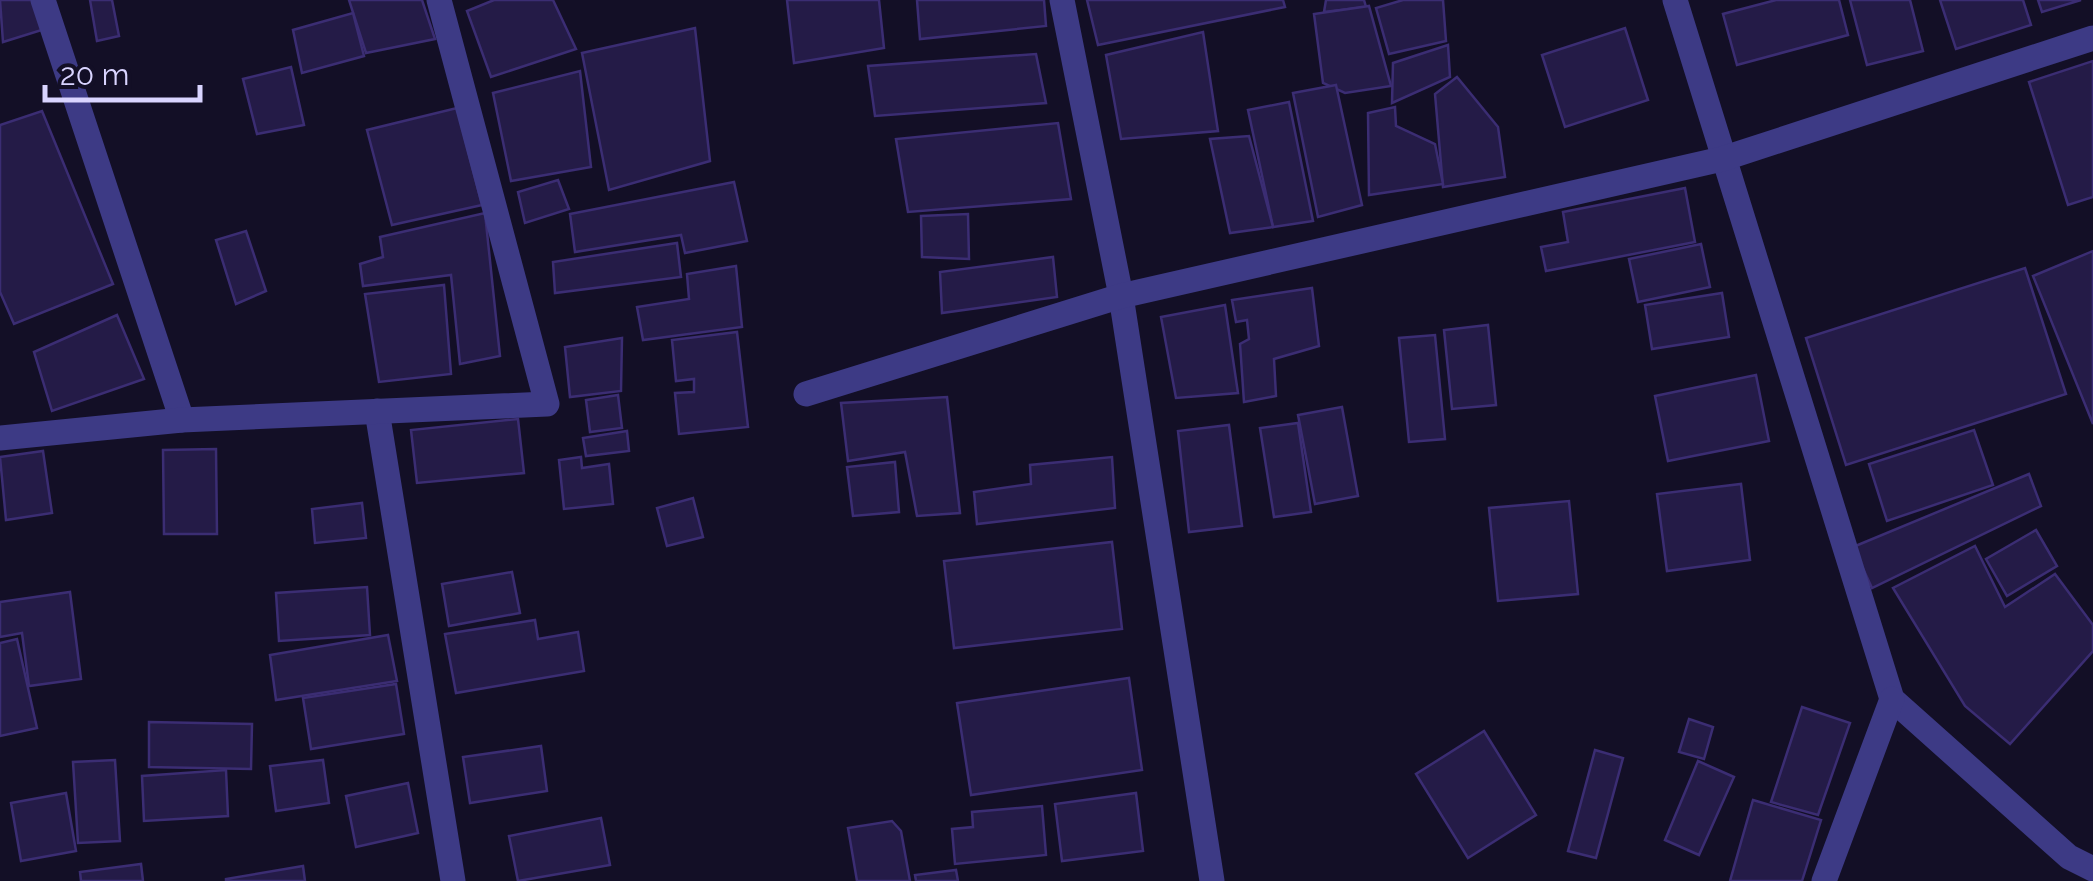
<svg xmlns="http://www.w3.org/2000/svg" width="2093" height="881" font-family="Raleway,sans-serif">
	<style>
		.building { fill: #241b47; stroke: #3b2d73; stroke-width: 2.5 }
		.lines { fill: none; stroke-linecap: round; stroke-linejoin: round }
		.minor { stroke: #3d3a85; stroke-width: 25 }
	</style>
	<rect width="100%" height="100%" fill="#130f26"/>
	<g class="building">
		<path d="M0,0H34L45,29L3,42Z"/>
		<path d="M90,0H112L119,36L97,41Z"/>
		<path d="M349,0H422L435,39L366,53Z"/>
		<path d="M494,0H553L576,49L491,77L467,11Z"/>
		<path d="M787,0H879L884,48L794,63Z"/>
		<path d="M917,0H1044L1046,26L920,39Z"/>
		<path d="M1087,0H1283L1285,7L1098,45Z"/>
		<path d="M1326,0H1364L1366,7L1324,12Z"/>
		<path d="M1403,0H1443L1446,41L1389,54L1376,8Z"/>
		<path d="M1776,0H1839L1848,35L1737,65L1723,14Z"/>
		<path d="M1850,0H1910L1923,51L1867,65Z"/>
		<path d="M1940,0H2023L2031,25L1956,49Z"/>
		<path d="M2038,0H2081L2042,12Z"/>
		<path d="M1369,6L1391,86L1345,93L1323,83L1314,14Z"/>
		<path d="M353,13L364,56L302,73L293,30Z"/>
		<path d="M695,28L710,161L609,190L582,53Z"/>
		<path d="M1625,28L1648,100L1565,127L1542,55Z"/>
		<path d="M1203,32L1218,131L1121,139L1106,55Z"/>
		<path d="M1448,45L1450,77L1392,103L1393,63Z"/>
		<path d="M1036,54L1046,103L875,116L868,66Z"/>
		<path d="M2093,61V197L2068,205L2029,82Z"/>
		<path d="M291,67L304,125L257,134L243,79Z"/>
		<path d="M580,71L591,167L511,181L493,93Z"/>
		<path d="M1457,77L1498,127L1505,177L1443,187L1435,94Z"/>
		<path d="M1336,85L1362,205L1318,217L1293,93Z"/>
		<path d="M1289,102L1313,221L1273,227L1248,110Z"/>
		<path d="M1395,107L1396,126L1435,144L1443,184L1369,195L1368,113Z"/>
		<path d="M457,108L482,205L392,225L367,130Z"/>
		<path d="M42,111L113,284L14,324L0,292V125Z"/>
		<path d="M1058,123L1071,199L908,212L896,139Z"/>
		<path d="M1249,136L1273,227L1230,233L1210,139Z"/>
		<path d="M558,180L569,209L525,223L518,192Z"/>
		<path d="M734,182L747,241L685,253L681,235L575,252L570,214Z"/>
		<path d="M1685,188L1695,242L1546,271L1541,247L1568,242L1563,212Z"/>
		<path d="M485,213L500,356L460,364L451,275L363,286L360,264L383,257L380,237Z"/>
		<path d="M968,214L969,259L922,257L921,216Z"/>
		<path d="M246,231L266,291L236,304L216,240Z"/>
		<path d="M677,243L681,277L555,293L553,262Z"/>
		<path d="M1701,244L1710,287L1638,302L1629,259Z"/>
		<path d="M2093,251V424L2033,276Z"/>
		<path d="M1053,257L1057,297L942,313L940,272Z"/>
		<path d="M736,266L742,327L643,340L637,307L689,299L687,274Z"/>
		<path d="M2025,268L2066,394L1846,465L1806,338Z"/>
		<path d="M444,285L451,374L379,382L365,294Z"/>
		<path d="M1312,288L1319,346L1274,359L1276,396L1244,402L1240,344L1249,339L1247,320L1236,322L1232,300Z"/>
		<path d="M1722,293L1729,337L1652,349L1645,305Z"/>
		<path d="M1225,305L1238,393L1176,398L1161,317Z"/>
		<path d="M117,315L144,379L52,411L34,352Z"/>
		<path d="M1488,325L1496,405L1452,409L1444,330Z"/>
		<path d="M737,332L748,427L679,434L675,393L694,392V379L676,381L672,340Z"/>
		<path d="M1435,335L1445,439L1409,442L1399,338Z"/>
		<path d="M622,338L621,391L570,397L565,347Z"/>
		<path d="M1756,375L1769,441L1668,461L1655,396Z"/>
		<path d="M618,395L622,428L590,432L586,400Z"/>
		<path d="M947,397L960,513L917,516L905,452L848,461L841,403Z"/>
		<path d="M1342,407L1358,496L1315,504L1298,415Z"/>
		<path d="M518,419L524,473L417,483L411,430Z"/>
		<path d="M1298,423L1311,512L1274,517L1260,428Z"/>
		<path d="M1229,425L1242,526L1189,532L1178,431Z"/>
		<path d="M1974,430L1993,485L1887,521L1869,464Z"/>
		<path d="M627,431L629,451L586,456L583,438Z"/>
		<path d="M216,449L217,534H164L163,450Z"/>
		<path d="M43,451L52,513L6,520L0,457Z"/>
		<path d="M581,457L582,468L609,464L613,504L564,509L559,460Z"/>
		<path d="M1112,457L1115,508L977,524L974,492L1031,484L1030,465Z"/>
		<path d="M895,462L899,512L853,516L847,467Z"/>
		<path d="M2029,474L2041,506L1872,588L1853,547Z"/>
		<path d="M1741,484L1750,560L1667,571L1657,494Z"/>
		<path d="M693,498L703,537L667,546L657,508Z"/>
		<path d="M1569,501L1578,594L1498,601L1489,508Z"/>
		<path d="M362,503L366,538L315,543L312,509Z"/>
		<path d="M2036,530L2057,566L2007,596L1986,559Z"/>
		<path d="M1112,542L1122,629L954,648L944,561Z"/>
		<path d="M1975,546L2005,607L2055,574L2093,625V651L2010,744L1965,706L1893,588Z"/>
		<path d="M512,572L520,613L449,626L442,584Z"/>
		<path d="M367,587L370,635L279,641L276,593Z"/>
		<path d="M70,592L81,679L29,686L22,633L0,637V602Z"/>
		<path d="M535,620L538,639L578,632L584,671L456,693L445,634Z"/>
		<path d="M388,635L397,681L276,700L270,655Z"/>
		<path d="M17,639L37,728L0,736V643Z"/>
		<path d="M1129,678L1142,770L971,795L957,703Z"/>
		<path d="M396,684L404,734L311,749L303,698Z"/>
		<path d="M1802,707L1850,723L1818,815L1771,802Z"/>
		<path d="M1689,719L1713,727L1704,759L1679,752Z"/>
		<path d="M149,722L252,724L251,769L149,767Z"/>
		<path d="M1484,731L1536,815L1468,858L1416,774Z"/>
		<path d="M541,746L547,791L470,803L463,757Z"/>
		<path d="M1595,750L1623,758L1596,858L1568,851Z"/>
		<path d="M115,760L120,841L78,843L73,762Z"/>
		<path d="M323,760L329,803L276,811L270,766Z"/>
		<path d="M1698,761L1734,777L1699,855L1665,840Z"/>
		<path d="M226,770L228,816L144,821L142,776Z"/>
		<path d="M408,783L418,833L356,847L346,796Z"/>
		<path d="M66,793L76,851L21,861L11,803Z"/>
		<path d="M1136,793L1143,851L1062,861L1055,804Z"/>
		<path d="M1753,800L1821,820L1802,881H1730Z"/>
		<path d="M1042,806L1046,855L955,864L952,829L973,827L972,812Z"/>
		<path d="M601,818L610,865L518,881L509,836Z"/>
		<path d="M892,821L901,831L910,881H857L848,828Z"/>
		<path d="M141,864L143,881H81L80,872Z"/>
		<path d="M303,866L305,881H226V879Z"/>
		<path d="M956,870L958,881H916L915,875Z"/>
	</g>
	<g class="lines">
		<g class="minor">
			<path d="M43,0L182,420"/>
			<path d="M1062,0L1121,296L1212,881"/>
			<path d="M1675,0L1892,699L2069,857L2093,869"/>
			<path d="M806,394L1121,296L1722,159L2093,38"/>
			<path d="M377,411L453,881"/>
			<path d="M0,438L182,420L547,404L439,0"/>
			<path d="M1824,881L1892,699"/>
		</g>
	</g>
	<path d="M45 85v15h155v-15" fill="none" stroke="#d9d4ff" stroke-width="5"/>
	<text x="60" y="85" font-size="30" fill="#d9d4ff" stroke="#130f26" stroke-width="8" paint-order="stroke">20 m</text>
</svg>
